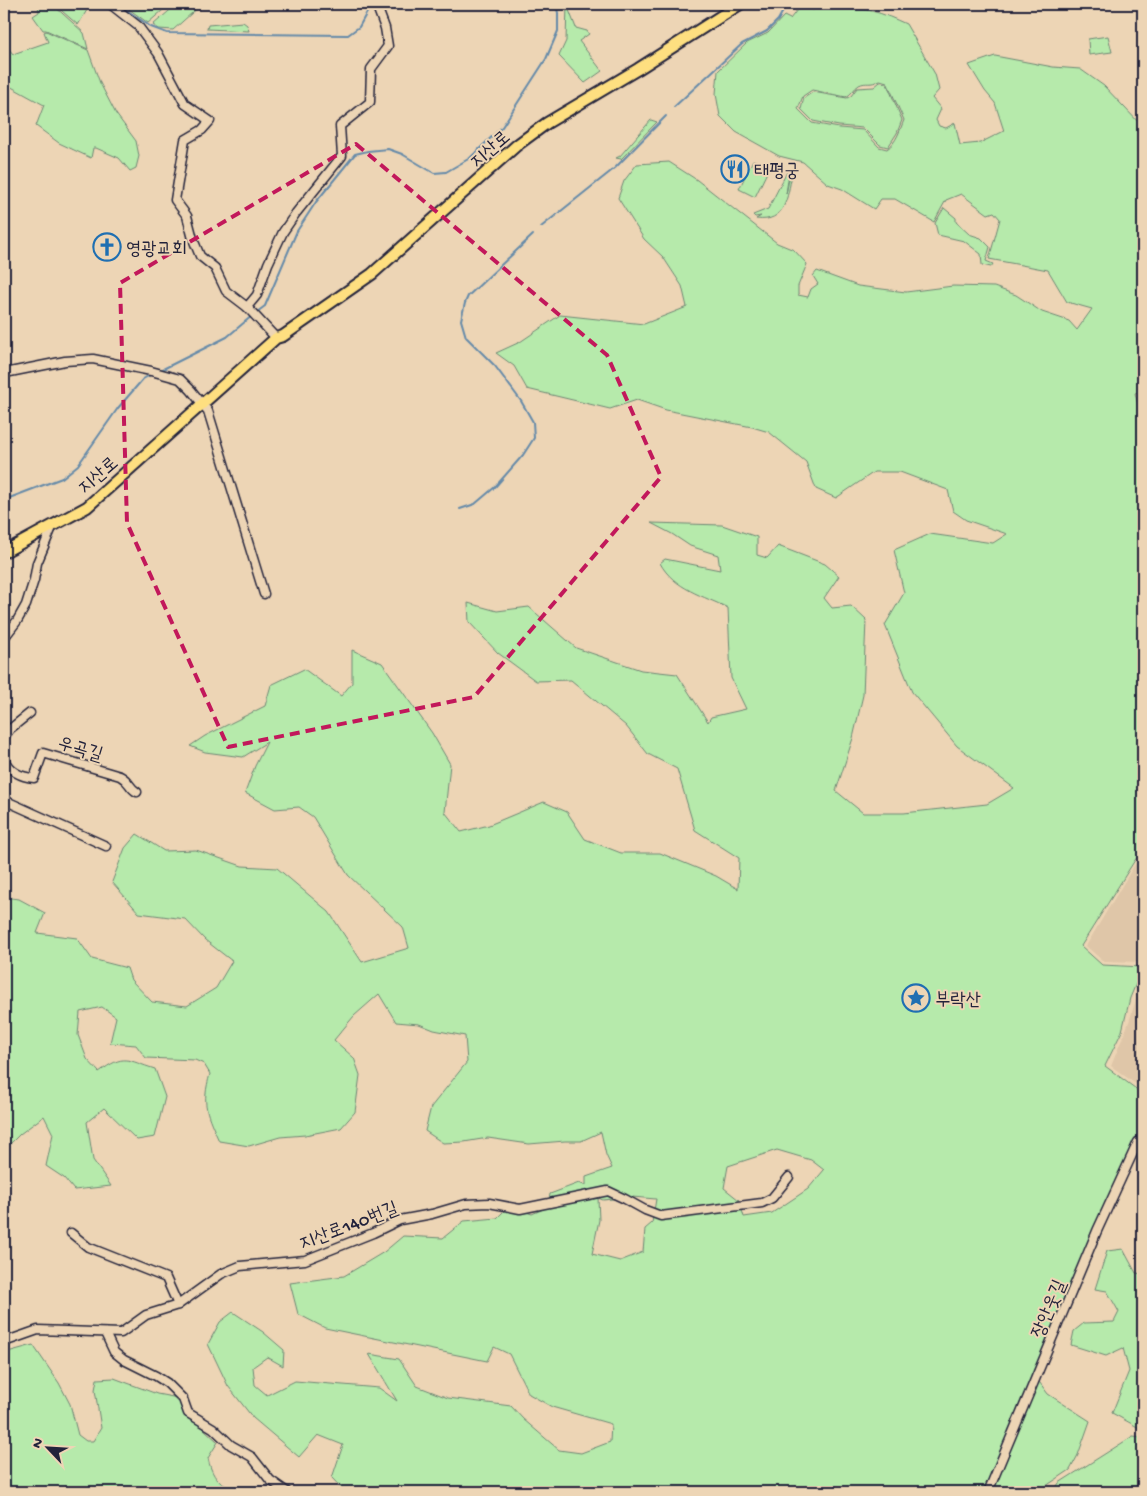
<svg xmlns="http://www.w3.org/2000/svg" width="1147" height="1496" font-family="'Gochi Hand','Poor Story',sans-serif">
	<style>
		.built { fill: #dfc6a8 }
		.green { fill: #b6eaab; stroke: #6c8673; fill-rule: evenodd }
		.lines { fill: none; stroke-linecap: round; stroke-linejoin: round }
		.stream { stroke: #658aa9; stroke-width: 2 }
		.minor-casing { stroke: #22223b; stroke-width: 11 }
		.major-casing { stroke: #22223b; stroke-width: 14 }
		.minor { stroke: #edd5b5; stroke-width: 8 }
		.major { stroke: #fedf80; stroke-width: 10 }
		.marked { fill: none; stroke: #c2185b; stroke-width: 4; stroke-dasharray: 10 6; stroke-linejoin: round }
		.labels { text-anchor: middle; stroke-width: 4; stroke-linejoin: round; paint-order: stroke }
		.street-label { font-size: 19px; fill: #22223b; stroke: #edd5b5 }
		.poi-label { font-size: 19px; fill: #22223b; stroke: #edd5b5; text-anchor: start }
	</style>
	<rect width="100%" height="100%" fill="#edd5b5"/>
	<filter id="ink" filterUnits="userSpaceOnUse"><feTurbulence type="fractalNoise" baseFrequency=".02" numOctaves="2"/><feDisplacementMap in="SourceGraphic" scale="10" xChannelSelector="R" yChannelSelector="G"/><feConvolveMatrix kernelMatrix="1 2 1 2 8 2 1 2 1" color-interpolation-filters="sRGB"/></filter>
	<g filter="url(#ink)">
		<g class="built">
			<path d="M1143,856V962L1103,961L1086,946L1135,864Z"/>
			<path d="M1143,980V1089L1111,1066L1129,1022L1139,990Z"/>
		</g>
		<g class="green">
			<path d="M38,4H52L84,33L88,49L46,30H43L33,16L39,12Z"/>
			<path d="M54,4H92L94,5L87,10L78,25Z"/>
			<path d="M122,4H170L148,23Z"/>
			<path d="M177,4H202L173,30L159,29L153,25Z"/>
			<path d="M567,5L576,28L587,31L589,34L579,41L602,71L585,83L559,56L566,41Z"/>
			<path d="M801,5L813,10C823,4 860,8 872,11C884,14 895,19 906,24L935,74L939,90L932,98L941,109L936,120L939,126L946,128L955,123L960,145L980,143L1004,131L995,103L985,91L969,65L995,56L1053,67L1080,69L1104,86L1143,127V391L1135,393L1141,416L1143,419V851L1135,860L1081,946L1102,965L1143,967L1130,998L1122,1031L1105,1066L1143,1094L1142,1137L1098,1230L1037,1379L1048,1394L1090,1421L1078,1455L1070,1470L1043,1488L1041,1492H345L332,1478L343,1445L318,1435L299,1457L253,1418L228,1386L208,1344L220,1322L233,1312L263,1332L284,1350L283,1366L267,1357L253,1367L255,1385L267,1395L295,1381L379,1388L397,1401L369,1354L399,1359L417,1386L448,1398L511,1406L523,1419L559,1450L581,1453L610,1442L611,1424L552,1407L529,1394L509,1354L494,1347L487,1361L325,1328L298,1314L290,1283L344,1276L384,1252L403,1236L443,1238L464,1221L497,1218L509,1206L532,1214L548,1207L550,1194L579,1183L586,1186V1177L612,1168L606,1155L601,1132L581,1141H565L529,1144L488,1138L464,1142L443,1143L425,1131L431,1107L467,1062L465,1036L434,1030L419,1024L396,1022L379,994L354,1016L334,1040L354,1058L360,1075L355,1112L341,1128L305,1135L280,1137L249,1146L219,1141C207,1113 201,1105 210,1074L204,1064L195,1060L146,1058L136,1045L110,1043L116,1017L102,1007L80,1012L78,1035L87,1059L99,1072C125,1053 126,1060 155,1069L165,1097L155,1137L137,1140L104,1108L87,1122L93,1160L111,1186L74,1190L64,1178L46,1166L53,1134L44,1116L20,1134L4,1150V897L19,899L45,913L37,933L77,938L92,959L127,968L131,980L152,1002L187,1006L216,988L232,961L205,940L185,919L139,913L112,882L125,848L137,834L164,851L196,850L242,866L277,868L329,912L362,962L409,948L403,927L348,875L313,817L299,807L275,809L245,793L255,766L267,742L243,757L205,752L190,746L205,736L265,706L271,685L304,669L341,696L352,683V650L382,663L432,733L450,764L445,812L461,832L489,825L544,802L567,812L585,839L621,853H660L716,876L738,889L739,858L695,830L677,769L648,754L626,726L571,680L536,681L498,653L469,622L468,603L497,611L529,607L576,648L641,670L677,674L708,722L711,717L746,709L731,678L728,608C704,596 674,589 660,563L665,559L720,570L718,555L690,546L672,534L651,523L722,525L757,537V555L767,558L778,546L825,564L839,576L824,598L832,608L851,606L866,620L863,695L853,738L836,791L863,813H904L987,804L1014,788L957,746L912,692L885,625L904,593L894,550L930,534L993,543L1007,534L966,520L953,511L948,490L900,472H874L836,498L816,489L806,462L769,432L752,427L666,410L637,400L610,409L527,389L514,366L496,353L520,342L560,315L644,324L687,307L682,286L663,257L644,239L618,198L624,181L637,164L669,162L697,180L777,243L794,250L807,264L798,286V295L808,297L811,289L818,284L813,276L817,271L858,286L906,292L953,286L994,287L1016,295L1042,312L1069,321L1077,330L1092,309L1067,302L1048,270L989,259L1000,219L994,212L988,214L961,194L946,200L934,222L895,199H881L874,209L842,189L828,184L803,162L779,156L736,132L720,116L716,94L718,71L747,43L768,33L784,16L790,19ZM880,80L887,82L904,120C900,130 896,143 887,149L879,147L863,130L839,128L812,123L798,109L803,96L812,90L846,97C852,94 854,88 859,85C867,81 870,86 880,80ZM777,1150L811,1160L824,1170L808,1189L772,1213L744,1217L739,1200L724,1188L728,1166ZM632,1197L656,1199L652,1223L645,1229L643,1252L620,1261L592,1254L599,1220L598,1198L603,1200Z"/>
			<path d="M243,22L247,25L249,31L207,29L208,25Z"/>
			<path d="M46,31L88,50L100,83L116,114L136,141L139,156L136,168L130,171L119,158L96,148H93L91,158L59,143L36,126L44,105L4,83V43L13,54L48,42L44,32Z"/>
			<path d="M1108,36L1112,52L1089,55L1088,39Z"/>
			<path d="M880,82L886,83L888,86L902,120L897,133L888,147L880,145L863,128L839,126L813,121L801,109L804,98L813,92L847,98L851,96L857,88L874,87Z"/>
			<path d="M651,120L657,122L621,159L616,158L620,156Z"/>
			<path d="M753,160L769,168L755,197L739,189Z"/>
			<path d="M787,172L789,173L786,194L790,174L792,175C787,197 786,223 756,219L761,216L755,217L753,215L768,209Z"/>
			<path d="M944,208L956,218V222L969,234L981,238L990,247L986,261L993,264L991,267L982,265L981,254L964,241L938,235L935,223Z"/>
			<path d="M1123,1249L1136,1273L1143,1274V1430L1112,1413L1129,1371L1123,1348L1106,1356L1071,1345L1074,1331L1084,1323L1114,1322L1119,1312L1107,1291L1095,1289L1107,1251Z"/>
			<path d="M33,1345L59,1383L70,1404L78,1435L86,1441H93L101,1428L95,1390L97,1379L114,1378L157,1394L178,1398L188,1414L218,1442L208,1458C214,1488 230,1490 258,1490C266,1490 274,1489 281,1492H4V1353Z"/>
			<path d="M1133,1436L1143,1437V1492H1053L1059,1483Z"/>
		</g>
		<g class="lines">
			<g class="stream">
				<path d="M118,4L151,27L167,33L348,35L359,27L371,5"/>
				<path d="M674,107L742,44L767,31L778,20L787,4"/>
				<path d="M541,227L615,168L666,116"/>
				<path d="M257,312L265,306L297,231L316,202L355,154L368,151L388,149L402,154L434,173L446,172L470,158L502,127L546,59L558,31V13L556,4"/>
				<path d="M161,370L227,337L253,315"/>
				<path d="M4,500L62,478L78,465L118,408L143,379L152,374"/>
				<path d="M460,509L475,504L495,487L523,455L534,438L533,422L521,401L495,366L466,337L461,320L465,303L468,296L533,235"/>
			</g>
			<g class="minor-casing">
				<g id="minor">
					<path d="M110,4L138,26L158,53L185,104L210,121L202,130L185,140L175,200L187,216L193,239L200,256L215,268L226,291L247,307"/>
					<path d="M276,338L247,307L257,295L268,264L283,232L296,213L342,156L340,126L370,102L371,69L388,46L385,28L376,4"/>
					<path d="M4,371L10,372L65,361L93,359L151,371L180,379L191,390L208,411L264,594"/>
					<path d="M4,638L17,621L26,605L34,580L37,563L53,525"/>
					<path d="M4,737L10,729L30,713"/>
					<path d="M4,759C9,771 21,777 34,778L43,753L120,776C130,781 129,788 137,792"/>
					<path d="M4,800L106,846"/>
					<path d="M71,1233L88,1247L166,1278L178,1305"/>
					<path d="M105,1333L114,1352L124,1360L156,1376L167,1383L183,1399L188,1413L213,1428L231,1445L252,1457L270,1480L287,1492"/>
					<path d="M4,1342L38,1330L121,1333L146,1315L178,1305L221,1274L240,1266L305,1260L373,1233L400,1220L432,1214L466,1204L489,1203L520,1209L608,1191L625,1199L645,1210L661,1216L762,1203L772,1198L789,1177"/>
					<path d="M988,1492L1097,1231L1138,1142L1143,1141"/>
				</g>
			</g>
			<g class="major-casing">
				<path id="major" d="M4,552L87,507L276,338L283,336L372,274L517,145L547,123L638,69L740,4"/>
			</g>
			<use href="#minor" class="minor"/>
			<use href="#major" class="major"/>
		</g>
	</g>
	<path class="marked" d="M356,144L607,355L661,477L474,697L228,747L127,523L120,283Z"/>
	<defs>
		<g id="restaurant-ring" transform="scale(1.4375)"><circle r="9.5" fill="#edd5b5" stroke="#1f6fb2" stroke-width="1.5"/><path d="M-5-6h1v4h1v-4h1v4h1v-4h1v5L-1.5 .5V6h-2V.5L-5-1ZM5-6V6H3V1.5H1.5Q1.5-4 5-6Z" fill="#1f6fb2"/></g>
		<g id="church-ring" transform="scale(1.4375)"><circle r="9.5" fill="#edd5b5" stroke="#1f6fb2" stroke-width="1.5"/><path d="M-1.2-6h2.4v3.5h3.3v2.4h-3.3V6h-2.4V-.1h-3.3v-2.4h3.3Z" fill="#1f6fb2"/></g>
		<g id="sight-ring" transform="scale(1.4375)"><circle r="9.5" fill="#edd5b5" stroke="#1f6fb2" stroke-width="1.5"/><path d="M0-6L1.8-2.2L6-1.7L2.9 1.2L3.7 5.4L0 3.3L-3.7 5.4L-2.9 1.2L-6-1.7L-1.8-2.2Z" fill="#1f6fb2"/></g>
	</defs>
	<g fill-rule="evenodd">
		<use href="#restaurant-ring" x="735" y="169"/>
		<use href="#church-ring" x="107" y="247"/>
		<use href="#sight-ring" x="916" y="998"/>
	</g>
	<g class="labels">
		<g class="street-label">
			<text transform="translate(489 148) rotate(-41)" y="7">지산로</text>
			<text transform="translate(97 474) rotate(-41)" y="7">지산로</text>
			<text transform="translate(81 747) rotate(17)" y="7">우곡길</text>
			<text transform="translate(348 1224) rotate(-21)" y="7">지산로140번길</text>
			<text transform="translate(1047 1308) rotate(-67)" y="7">장안웃길</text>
		</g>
		<g class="poi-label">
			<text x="754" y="176">태평궁</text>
			<text x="126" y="254">영광교회</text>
			<text x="935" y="1005">부락산</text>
		</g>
	</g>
	<rect width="1147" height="1496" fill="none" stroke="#edd5b5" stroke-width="20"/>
	<rect x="10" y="10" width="1127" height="1476" fill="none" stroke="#22223b" stroke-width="2" filter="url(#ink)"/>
	<g transform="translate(48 1448) rotate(295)" stroke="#edd5b5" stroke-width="4" paint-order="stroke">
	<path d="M0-4L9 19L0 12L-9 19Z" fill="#22223b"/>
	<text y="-8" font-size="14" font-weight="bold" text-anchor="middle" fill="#22223b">N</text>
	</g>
</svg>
